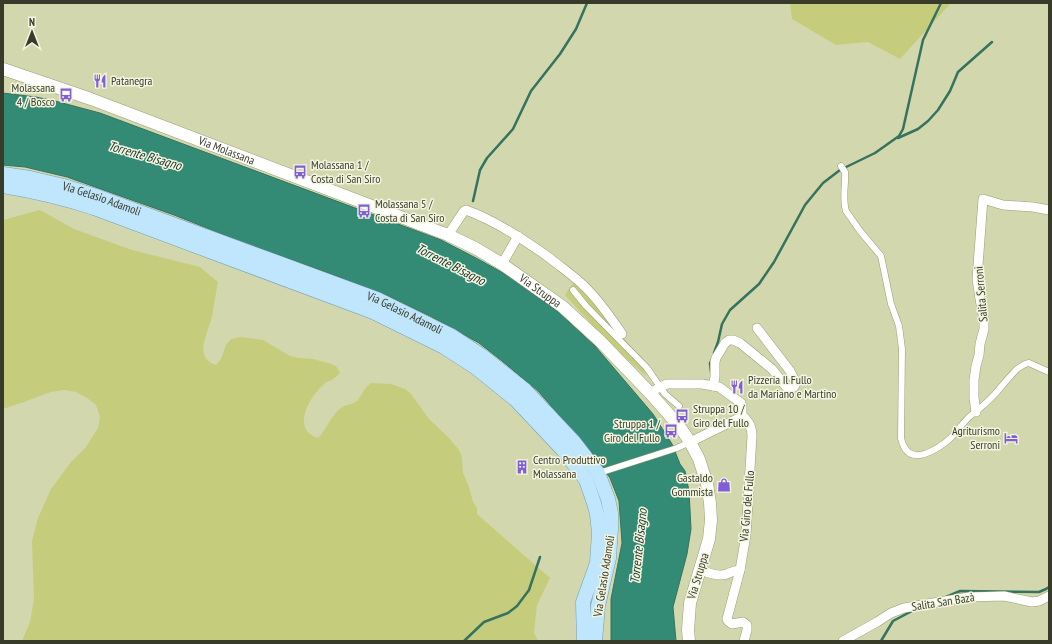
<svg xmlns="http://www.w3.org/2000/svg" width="1052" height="644" font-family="'PT Sans Narrow',sans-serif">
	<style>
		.green { fill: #c5cd7d }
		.water { fill: #338b75; stroke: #35735e }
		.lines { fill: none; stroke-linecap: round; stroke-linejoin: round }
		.stream { stroke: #35735e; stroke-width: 2.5 }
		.pedestrian-casing { stroke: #999e76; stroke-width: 7 }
		.minor-casing { stroke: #999e76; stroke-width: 10 }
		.secondary-casing { stroke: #999e76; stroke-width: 13 }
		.primary-casing { stroke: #74a0b2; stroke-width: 15 }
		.pedestrian { stroke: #fff; stroke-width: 6 }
		.minor { stroke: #fff; stroke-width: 9 }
		.secondary { stroke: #fff; stroke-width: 12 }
		.primary { stroke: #bfe6fd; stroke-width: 14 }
		.labels { text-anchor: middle; stroke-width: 3; stroke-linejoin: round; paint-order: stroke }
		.poi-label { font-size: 12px; fill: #393b2a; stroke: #f3f6e0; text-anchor: start }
		.street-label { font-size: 12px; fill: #393b2a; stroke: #f3f6e0 }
		.water-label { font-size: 13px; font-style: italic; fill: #17322a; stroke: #f3f6e0 }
	</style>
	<rect width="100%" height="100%" fill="#d2d7ad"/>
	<g class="green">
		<path d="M790,3H951L900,59L868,42L836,45L792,19Z"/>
		<path d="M40,210L74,229L132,250L200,267L218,282C216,293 214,304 212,316C209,332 192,357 216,365L221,359L226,345L231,339L240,337L263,340L290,356L298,358L313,359L328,363L336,366L340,373C338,375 336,377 333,379C331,381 328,381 325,383C310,396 290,429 318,438C327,429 331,415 341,408C346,404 353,405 358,400C363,393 363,389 371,383L391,384L405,389L411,394L429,419L449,438L459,450L462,457L463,473L469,487L473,502L477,508V514L550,578L537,605L534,633L538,641H22L30,622L34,599L32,541L38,518L51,489L71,462L86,447L98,428L100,417L96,405L87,398L76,392L64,390L51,392L21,403L3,409V220Z"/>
		<path d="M576,279L640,358L646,376L608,342L565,295Z"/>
	</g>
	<path class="water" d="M3,93L36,97L55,101L100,113L441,240L476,258L505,274L557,311L595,346L653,414L672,444L680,464L685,471L689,491L691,529L687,554L673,607L676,641H611V599L622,543L619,501L610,478L593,454L538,391L502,361L479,343L430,316L386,295L331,274L250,245L174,215L67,177L25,167L3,165Z"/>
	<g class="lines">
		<g class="stream">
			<path d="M898,138L918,129L928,121L938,110L950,91L958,72L992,42"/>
			<path d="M473,201L480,170L487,158L513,129L531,91L560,54L576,29L587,3"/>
			<path d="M714,353L718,342L722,324L730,310L759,284L774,262L805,205L823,183L840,170L875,153L899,136L903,129L923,40L941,3"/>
			<path d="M711,372L710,363L712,360"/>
			<path d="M946,597L960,591L1039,592L1046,589L1049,587"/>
			<path d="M464,641L484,622L508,613L517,606L529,590L540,557"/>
			<path d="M881,641L893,621L912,611"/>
		</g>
		<g class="pedestrian-casing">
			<g id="pedestrian">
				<path d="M841,166L845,172C846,184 842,198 846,211L860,231L881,256L891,304L899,326L902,349L901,438C907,466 930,454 946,442C955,435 961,425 969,417C978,410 987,403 995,394C1002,386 1009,377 1017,369L1025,364L1029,363L1049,372"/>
				<path d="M573,290L586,306L647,368L665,394L679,406"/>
				<path d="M599,473L677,448L690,442"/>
			</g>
		</g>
		<g class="minor-casing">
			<g id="minor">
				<path d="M448,235L464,211L466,210C496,221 525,240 551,259C562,268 574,276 584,286C599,300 611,318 622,334"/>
				<path d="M502,264L518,236"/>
				<path d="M713,386L715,377V362L716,358L725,343L729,340H733L740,343L772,369L787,388L790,389L794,387L796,383L790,371L757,328"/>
				<path d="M650,393L660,387L667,384H702L719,387L741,403C743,409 743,413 739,418L690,442"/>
				<path d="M976,412L974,398V380L976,366L979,355L980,344L984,329V320L980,299L977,279L983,199L1003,205L1033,207L1049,210"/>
				<path d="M701,570C708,573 719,577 727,574C732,572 734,570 740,570L746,535L752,436C752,426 748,421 742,415"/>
				<path d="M740,570L727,619L728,621L732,624L743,622L747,625V630L744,641"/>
				<path d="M843,641L877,622L891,613L904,608L969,597L1004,596L1032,602L1039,601L1049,596"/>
			</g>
		</g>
		<g class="secondary-casing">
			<g id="secondary">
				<path id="s1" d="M3,69L91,99L448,235L475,248L502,264L563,307L600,341L650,393L680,427L690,442L699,459L707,484L710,503L711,520L709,539L690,603L688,630L689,641"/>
			</g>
		</g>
		<g class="primary-casing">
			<g id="primary">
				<path id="s2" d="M3,174L30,178L64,186L99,197L377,299L452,336L481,355L525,390L574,442L598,473L608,499L611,513V529L609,558L598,606L595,641"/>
				<path d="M3,186C34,191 64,198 94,208L373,312L444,347L475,367L516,400L563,450L586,480L594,503L597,514L599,533L597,563L583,602L584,641"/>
			</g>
		</g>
		<use href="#pedestrian" class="pedestrian"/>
		<use href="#minor" class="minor"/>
		<use href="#secondary" class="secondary"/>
		<use href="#primary" class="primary"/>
	</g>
	<defs>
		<g id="restaurant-bare" transform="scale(1.08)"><path d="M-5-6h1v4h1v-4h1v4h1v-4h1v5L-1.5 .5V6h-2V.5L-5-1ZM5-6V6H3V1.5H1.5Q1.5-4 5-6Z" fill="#815dd8" stroke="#f3f6e0" stroke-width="2.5" paint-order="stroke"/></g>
		<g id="bus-bare" transform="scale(1.08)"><path d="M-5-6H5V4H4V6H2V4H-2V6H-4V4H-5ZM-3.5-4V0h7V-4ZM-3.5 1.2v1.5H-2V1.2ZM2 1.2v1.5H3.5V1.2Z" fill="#815dd8" stroke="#f3f6e0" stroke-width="2.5" paint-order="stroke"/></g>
		<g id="hotel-bare" transform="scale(1.08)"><path d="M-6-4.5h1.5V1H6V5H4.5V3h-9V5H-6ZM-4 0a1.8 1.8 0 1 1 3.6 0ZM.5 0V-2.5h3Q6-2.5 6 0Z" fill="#815dd8" stroke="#f3f6e0" stroke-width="2.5" paint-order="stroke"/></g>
		<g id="building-bare" transform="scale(1.08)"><path d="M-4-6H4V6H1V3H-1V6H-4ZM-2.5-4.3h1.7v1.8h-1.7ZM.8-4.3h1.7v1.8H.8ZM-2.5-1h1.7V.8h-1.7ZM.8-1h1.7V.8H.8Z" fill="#815dd8" stroke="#f3f6e0" stroke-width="2.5" paint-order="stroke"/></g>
		<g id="shop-bare" transform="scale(1.08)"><path d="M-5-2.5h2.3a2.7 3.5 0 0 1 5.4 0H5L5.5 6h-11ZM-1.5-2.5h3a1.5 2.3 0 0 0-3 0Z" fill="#815dd8" stroke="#f3f6e0" stroke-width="2.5" paint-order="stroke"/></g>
	</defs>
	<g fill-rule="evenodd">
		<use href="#restaurant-bare" x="100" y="81"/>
		<use href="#bus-bare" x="66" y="95"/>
		<use href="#bus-bare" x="300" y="172"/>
		<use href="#bus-bare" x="364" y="211"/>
		<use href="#restaurant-bare" x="737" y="387"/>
		<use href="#bus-bare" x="682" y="416"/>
		<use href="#bus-bare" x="671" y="431"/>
		<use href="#hotel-bare" x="1011" y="438"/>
		<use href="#building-bare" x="522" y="467"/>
		<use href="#shop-bare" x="724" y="485"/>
	</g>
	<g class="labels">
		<g class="poi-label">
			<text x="111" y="85">Patanegra</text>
			<text x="55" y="92" text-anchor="end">Molassana<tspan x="55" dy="14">4 / Bosco</tspan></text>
			<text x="311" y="169">Molassana 1 /<tspan x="311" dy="14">Costa di San Siro</tspan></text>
			<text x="375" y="208">Molassana 5 /<tspan x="375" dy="14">Costa di San Siro</tspan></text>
			<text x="748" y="384">Pizzeria Il Fullo<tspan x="748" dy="14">da Mariano e Martino</tspan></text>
			<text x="693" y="413">Struppa 10 /<tspan x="693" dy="14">Giro del Fullo</tspan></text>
			<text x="660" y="428" text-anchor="end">Struppa 1 /<tspan x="660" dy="14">Giro del Fullo</tspan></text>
			<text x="1000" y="435" text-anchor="end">Agriturismo<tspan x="1000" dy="14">Serroni</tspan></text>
			<text x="533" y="464">Centro Produttivo<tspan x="533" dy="14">Molassana</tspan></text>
			<text x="713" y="482" text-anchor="end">Gastaldo<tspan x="713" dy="14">Gommista</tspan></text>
		</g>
		<g class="street-label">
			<text dy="4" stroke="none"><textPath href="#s1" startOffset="238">Via Molassana</textPath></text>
			<text dy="4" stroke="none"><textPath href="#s2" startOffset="102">Via Gelasio Adamoli</textPath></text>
			<text dy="4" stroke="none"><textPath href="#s1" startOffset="583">Via Struppa</textPath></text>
			<text transform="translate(981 294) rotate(-95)" y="4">Salita Serroni</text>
			<text dy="4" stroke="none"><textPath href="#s2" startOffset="426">Via Gelasio Adamoli</textPath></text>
			<text transform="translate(747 506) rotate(-85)" y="4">Via Giro del Fullo</text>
			<text transform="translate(604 576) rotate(-81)" y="4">Via Gelasio Adamoli</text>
			<text transform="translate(698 576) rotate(-73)" y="4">Via Struppa</text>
			<text transform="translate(943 602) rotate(-9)" y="4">Salita San Bazà</text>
		</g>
		<g class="water-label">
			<text transform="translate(145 155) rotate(16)" y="5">Torrente Bisagno</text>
			<text transform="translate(451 264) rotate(27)" y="5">Torrente Bisagno</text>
			<text transform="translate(638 546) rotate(-84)" y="5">Torrente Bisagno</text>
		</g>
	</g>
	<rect width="1052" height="644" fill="none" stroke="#393b2a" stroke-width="8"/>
	<g transform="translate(32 32)" stroke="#f3f6e0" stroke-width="3" paint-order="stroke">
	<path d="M0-3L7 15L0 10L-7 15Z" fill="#393b2a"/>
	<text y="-6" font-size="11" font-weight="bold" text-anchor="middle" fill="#393b2a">N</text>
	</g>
</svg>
